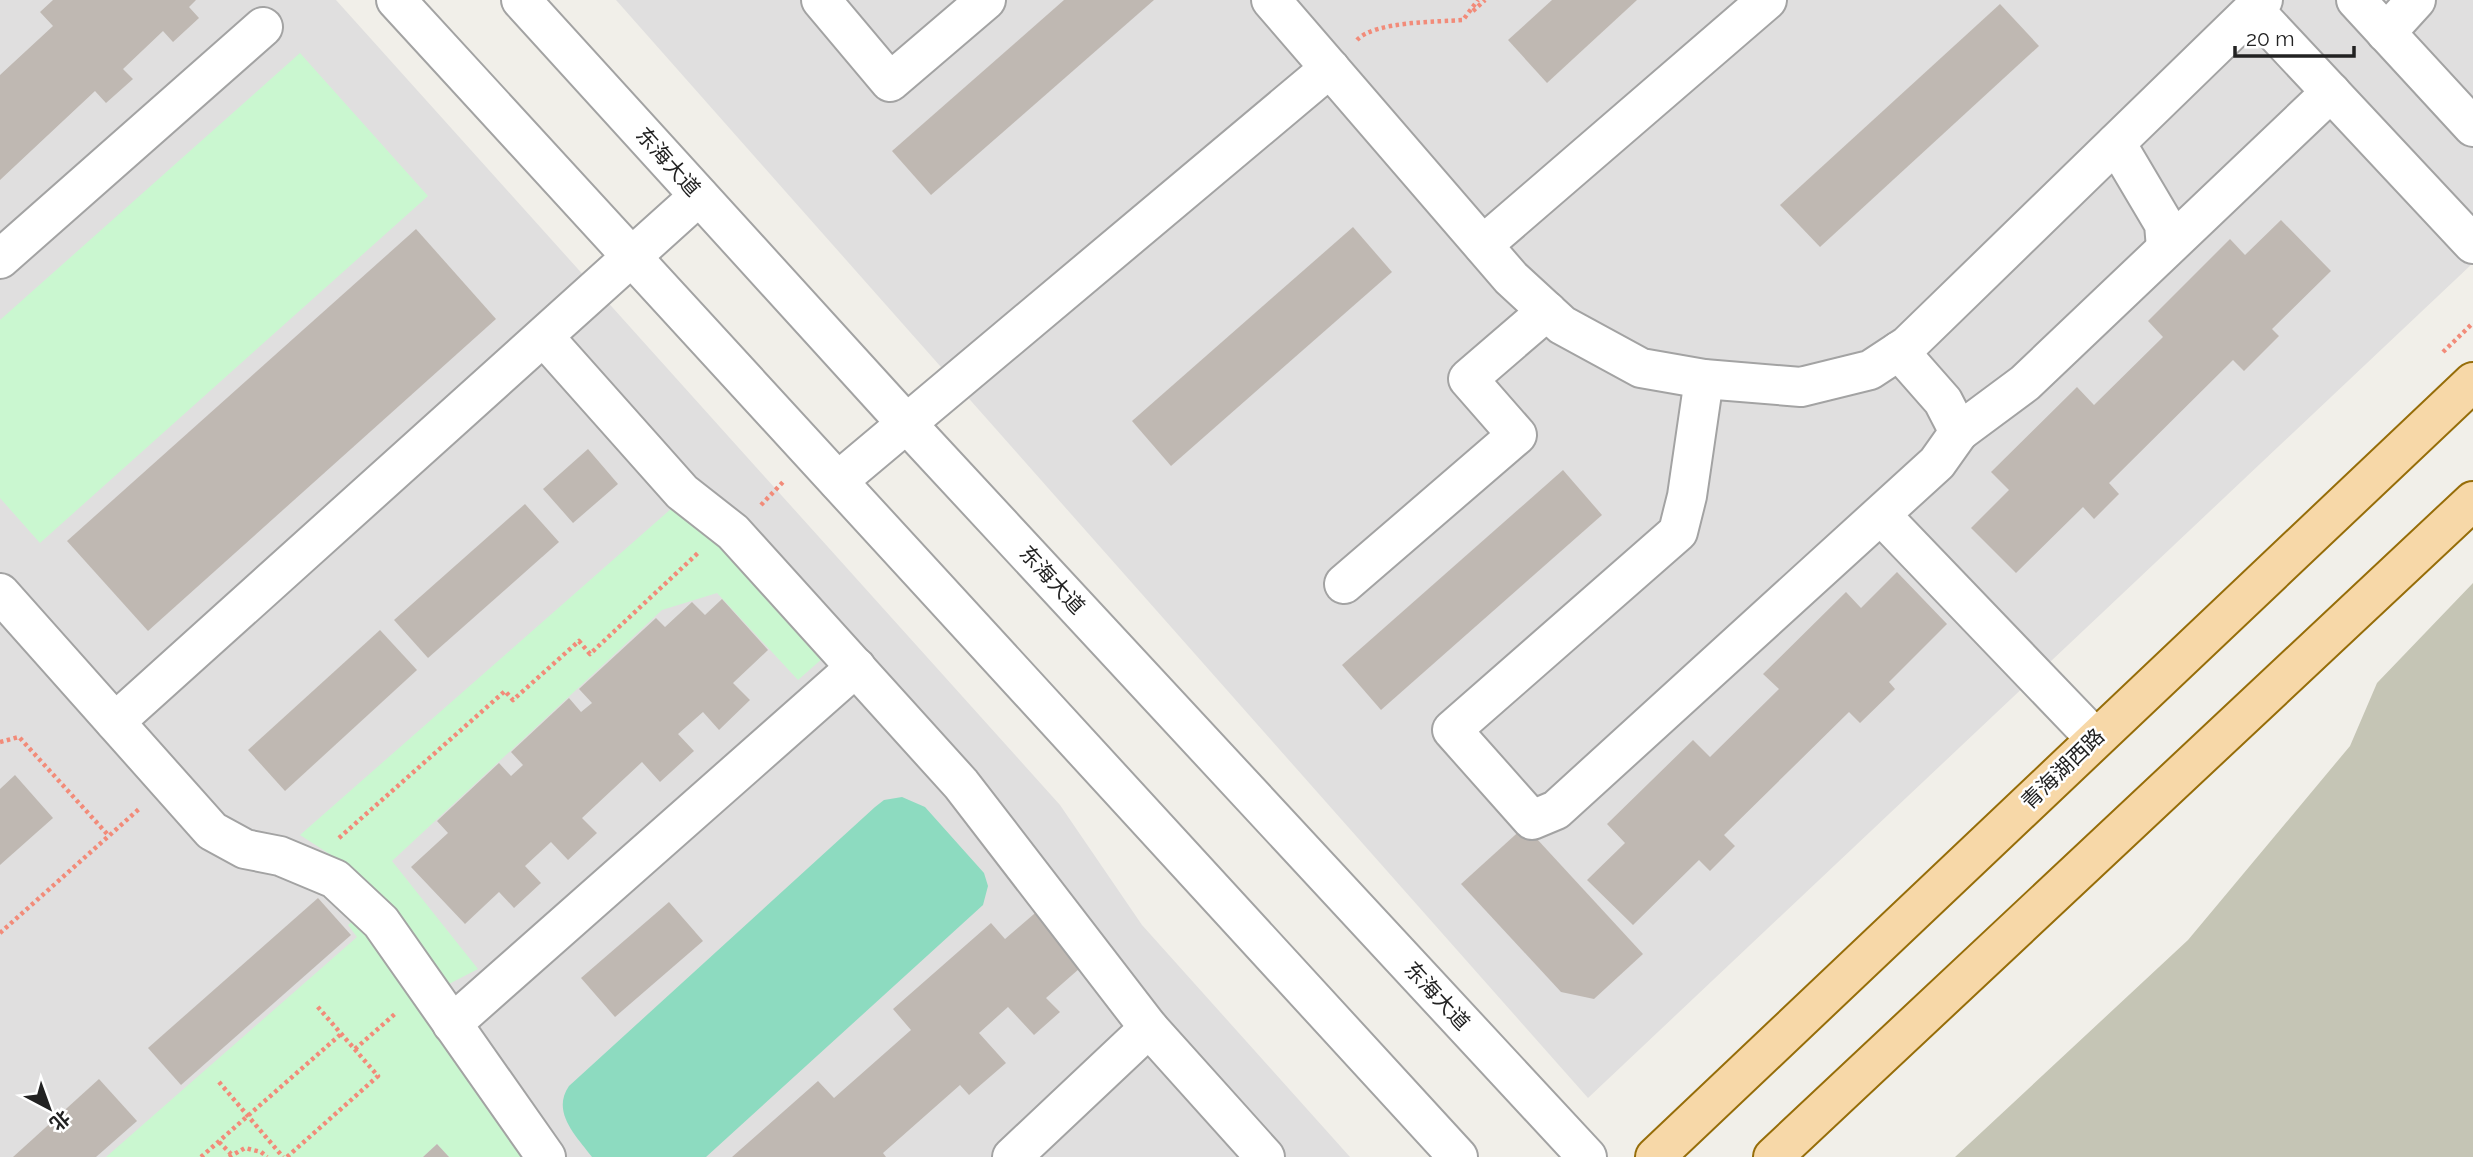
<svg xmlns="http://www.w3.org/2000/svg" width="2473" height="1157" font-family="Raleway,'Noto Sans SC',sans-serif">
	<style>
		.residential { fill: #e0dfdf }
		.construction { fill: #c5c5b5 }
		.park { fill: #caf7d0 }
		.pitch { fill: #8ddbc0 }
		.building { fill: #bfb8b2 }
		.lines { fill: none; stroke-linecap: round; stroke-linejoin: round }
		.minor-casing { stroke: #a3a3a3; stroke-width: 42 }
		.major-casing { stroke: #966d09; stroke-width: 42 }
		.path { stroke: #f28b79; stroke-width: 4.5; stroke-dasharray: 3.5 3.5; stroke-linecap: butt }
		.minor { stroke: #fff; stroke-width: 38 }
		.major { stroke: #f7d8a8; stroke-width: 38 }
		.labels { text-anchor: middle; stroke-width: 5; stroke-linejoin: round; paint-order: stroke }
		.street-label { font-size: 21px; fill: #222; stroke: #fff }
	</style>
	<rect width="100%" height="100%" fill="#f1efe9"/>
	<g class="residential">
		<path d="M0,0H336L1060,805L1142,925L1350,1157H0Z"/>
		<path d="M616,0H2473V263L1588,1098Z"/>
	</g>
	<path class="construction" d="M2473,583V1157H1955L2188,940L2350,746L2377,683Z"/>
	<g class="park">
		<path d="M300,53L428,196L40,543L0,498V320Z"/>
		<path d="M672,508L733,555L823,658L798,680L717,593L662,610L392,861L478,969L445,986L345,864L300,835Z"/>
		<path d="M364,911L536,1157H449L437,1144L423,1157H106L357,937L348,925Z"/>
	</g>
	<path class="pitch" d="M902,797L925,807L984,873L988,886L983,905L706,1157H592C576,1136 551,1112 569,1086L875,807L884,800Z"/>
	<g class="building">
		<path d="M53,0H196L189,7L199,18L173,42L163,31L123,69L133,79L106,103L95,91L0,180V75L53,26L40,12Z"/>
		<path d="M1064,0H1154L931,195L892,151Z"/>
		<path d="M1552,0H1637L1547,83L1508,40Z"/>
		<path d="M2000,4L2039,46L1820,247L1780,205Z"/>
		<path d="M2281,220L2331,271L2272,329L2279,336L2244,371L2233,360L2109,483L2119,494L2094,519L2083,507L2016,573L1971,528L2009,490L1991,472L2077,387L2094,405L2163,337L2148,321L2230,239L2245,255Z"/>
		<path d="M1353,227L1392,272L1171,466L1132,421Z"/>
		<path d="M416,229L496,319L148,631L67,541Z"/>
		<path d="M588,449L618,484L573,523L543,489Z"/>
		<path d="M1563,470L1602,515L1381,710L1342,665Z"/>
		<path d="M525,504L559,542L428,658L394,620Z"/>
		<path d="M1897,572L1947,624L1889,682L1895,689L1860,723L1849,712L1724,835L1735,846L1710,871L1699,860L1633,925L1587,880L1625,843L1607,824L1693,740L1710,757L1779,689L1763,674L1846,592L1861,608Z"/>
		<path d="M722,599L768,650L733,683L750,700L719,730L703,712L678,734L694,751L660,782L642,762L582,818L597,833L568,860L551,842L525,866L541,883L514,908L499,892L465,924L411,867L448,833L437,821L499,763L511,776L523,765L511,752L569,698L581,712L592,703L579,689L656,618L665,627L692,602L705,615Z"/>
		<path d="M380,630L417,670L285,791L248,750Z"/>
		<path d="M15,775L53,818L0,865V789Z"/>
		<path d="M1525,826L1643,954L1594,999L1561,992L1461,884Z"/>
		<path d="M318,898L351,935L181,1085L148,1048Z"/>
		<path d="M669,902L703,941L615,1017L581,978Z"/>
		<path d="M1041,908L1088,961L1046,998L1060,1012L1034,1035L1008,1007L979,1033L1006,1063L969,1095L960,1085L883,1153L886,1157H732L818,1081L834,1098L911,1030L893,1009L991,923L1005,939Z"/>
		<path d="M99,1079L137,1121L96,1157H13Z"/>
		<path d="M437,1144L449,1157H423Z"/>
	</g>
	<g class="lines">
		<g class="minor-casing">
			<g id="minor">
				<path d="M396,0L1458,1157"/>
				<path d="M521,0L906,423L1587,1157"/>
				<path d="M821,0L890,82L986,0"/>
				<path d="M1271,0L1511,278L1562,325L1641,368L1704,379L1801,387L1870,370L1908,345L2263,0"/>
				<path d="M2356,0L2473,127"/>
				<path d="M2253,9L2473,244"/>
				<path d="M2386,33L2416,0"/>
				<path d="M2116,143L2164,224L2166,248"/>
				<path d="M1483,245L1767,0"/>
				<path d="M0,259L263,27"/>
				<path d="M544,337L682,492L733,532L961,784L1149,1028L1265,1157"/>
				<path d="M1704,379L1687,496L1678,532L1452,730L1532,820L1556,810L1937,463L1959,432L1943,401L1899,351"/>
				<path d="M1959,432L2025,383L2331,92"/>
				<path d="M838,481L1330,68"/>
				<path d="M1881,515L2095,738"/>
				<path d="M1344,584L1517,435L1468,379L1547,311"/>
				<path d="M0,593L212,831L245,849L280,856L335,879L381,922L546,1157"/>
				<path d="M115,722L699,196"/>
				<path d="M452,1024L856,667"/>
				<path d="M1012,1157L1149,1028"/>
			</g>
		</g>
		<g class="major-casing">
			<g id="major">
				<path d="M1655,1157L2473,382"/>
				<path d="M1773,1157L2473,501"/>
			</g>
		</g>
		<g class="path">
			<path d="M1473,11L1485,0"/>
			<path d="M1357,40C1375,21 1437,22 1463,20L1478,0"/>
			<path d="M2443,352L2473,323"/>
			<path d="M761,505L784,481"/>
			<path d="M0,742L19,737L109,836"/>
			<path d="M339,838L505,691L513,700L579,641L590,654L698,553"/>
			<path d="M0,933L139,809"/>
			<path d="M355,1049L396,1013"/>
			<path d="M219,1082L283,1157"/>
			<path d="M219,1142L231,1154"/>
			<path d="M201,1157L341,1034"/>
			<path d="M229,1157L245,1148L261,1152L267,1157"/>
			<path d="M287,1157L378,1076L317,1006"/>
		</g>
		<use href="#minor" class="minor"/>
		<use href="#major" class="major"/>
	</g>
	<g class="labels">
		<g class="street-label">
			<text transform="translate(668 162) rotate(48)" y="7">东海大道</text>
			<text transform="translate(1052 580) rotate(47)" y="7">东海大道</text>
			<text transform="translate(2063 769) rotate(-44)" y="7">青海湖西路</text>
			<text transform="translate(1437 996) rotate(47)" y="7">东海大道</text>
		</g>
	</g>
	<g transform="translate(49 1108) rotate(139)" stroke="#ffffff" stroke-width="5" paint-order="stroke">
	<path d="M0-5L12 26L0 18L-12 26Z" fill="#222222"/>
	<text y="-10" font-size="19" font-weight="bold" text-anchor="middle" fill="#222222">北</text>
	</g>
	<path d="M2235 46v10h119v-10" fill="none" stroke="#222222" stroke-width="3.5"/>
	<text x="2246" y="46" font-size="21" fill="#222222" stroke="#ffffff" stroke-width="5" paint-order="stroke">20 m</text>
</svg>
